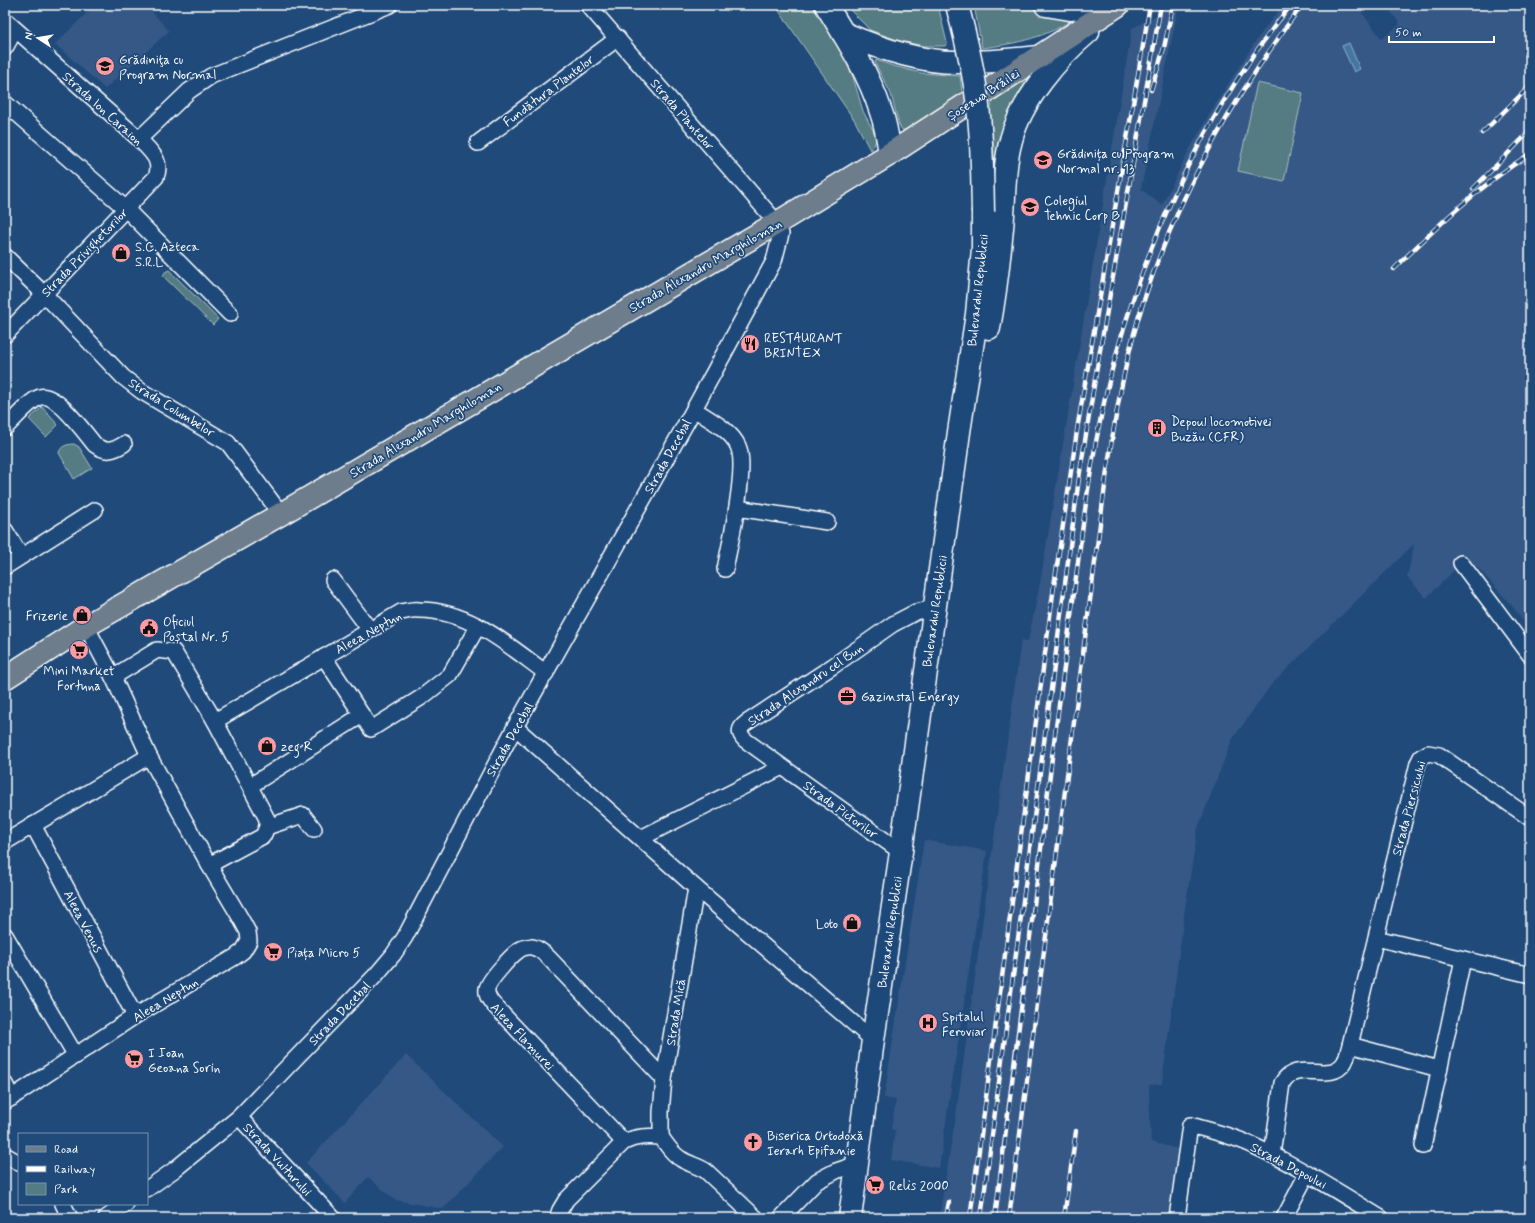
<svg xmlns="http://www.w3.org/2000/svg" width="1535" height="1223" font-family="Mynerve,sans-serif">
	<style>
		.built { fill: #345887 }
		.green { fill: #547c83; stroke: #aabec1 }
		.water { fill: #4476a1; stroke: #8fadc7 }
		.lines { fill: none; stroke-linecap: round; stroke-linejoin: round }
		.minor-casing { stroke: #fff; stroke-width: 18 }
		.secondary-casing { stroke: #fff; stroke-width: 25 }
		.primary-casing { stroke: #fff; stroke-width: 25 }
		.minor { stroke: #1f4a7a; stroke-width: 15 }
		.secondary { stroke: #1f4a7a; stroke-width: 22 }
		.primary { stroke: #6d7d8c; stroke-width: 22 }
		.rail-casing { stroke: #fff; stroke-width: 4.5 }
		.rail { stroke: #1f4a7a; stroke-width: 3; stroke-dasharray: 9; stroke-linecap: butt }
		.secondary-bridge-casing { stroke: #fff; stroke-width: 25; stroke-linecap: butt }
		.secondary-bridge { stroke: #1f4a7a; stroke-width: 22 }
		.labels { text-anchor: middle; stroke-width: 3.5; stroke-linejoin: round; paint-order: stroke }
		.poi-label { font-size: 13px; fill: #fff; stroke: #1f4a7a; text-anchor: start }
		.street-label { font-size: 13px; fill: #fff; stroke: #1f4a7a }
	</style>
	<rect width="100%" height="100%" fill="#1f4a7a"/>
	<filter id="ink" filterUnits="userSpaceOnUse"><feTurbulence type="fractalNoise" baseFrequency=".025" numOctaves="2"/><feDisplacementMap in="SourceGraphic" scale="8" xChannelSelector="R" yChannelSelector="G"/><feConvolveMatrix kernelMatrix="1 2 1 2 8 2 1 2 1" color-interpolation-filters="sRGB"/></filter>
	<g filter="url(#ink)">
		<g class="built">
			<path d="M95,5H146L169,31L105,89L55,44Z"/>
			<path d="M1176,5H1179L1141,189L1162,205L1188,152L1213,108L1257,39L1283,5H1356L1382,39L1400,24L1386,5H1530V630L1512,606L1479,569L1467,558L1426,598L1407,577L1414,544L1271,685L1232,740L1198,828L1185,908L1162,1084L1149,1085L1151,1142L1178,1149L1169,1218H939L956,1115L1021,640L1028,641L1040,583L1132,28Z"/>
			<path d="M924,840L987,851L939,1168L891,1160L895,1130L891,1129L896,1100L884,1098Z"/>
			<path d="M406,1055L503,1147L443,1209L395,1200L368,1177L345,1203L306,1163Z"/>
		</g>
		<g class="green">
			<path d="M775,5H820L853,77L863,111L875,134L876,140L874,146L870,150L855,121Z"/>
			<path d="M845,5H938L947,43L945,46H924L900,41L870,30Z"/>
			<path d="M974,5H1024L1050,14L1076,17C1049,37 1015,44 982,48Z"/>
			<path d="M876,60L893,66L921,73L960,76L962,93L905,130H902L899,125L891,94L875,63Z"/>
			<path d="M1030,77H1035L996,176C995,160 986,113 993,101Z"/>
			<path d="M1257,83L1303,93L1284,181L1238,171Z"/>
			<path d="M169,270L218,319L213,325L163,276L165,272Z"/>
			<path d="M42,407L58,425L46,437L29,419Z"/>
			<path d="M74,444L79,447L92,468L74,479L59,453C60,446 68,444 74,444Z"/>
		</g>
		<path class="water" d="M1349,43L1360,69L1354,72L1342,46Z"/>
		<g class="lines">
			<g class="minor-casing">
				<g id="minor">
					<path d="M5,20L139,139C150,151 163,160 156,177L5,335"/>
					<path d="M5,48L15,30"/>
					<path d="M5,103L125,208L230,314"/>
					<path d="M139,139L189,91L211,76L390,5"/>
					<path d="M478,143L618,38"/>
					<path d="M5,256L44,294L123,377L141,391L228,443L281,514"/>
					<path d="M694,409C708,419 730,429 738,446C748,467 730,544 725,569"/>
					<path d="M5,428C14,420 29,401 40,397C56,392 85,433 95,445C106,453 113,451 124,444"/>
					<path d="M737,508L827,522"/>
					<path d="M5,530L21,556"/>
					<path d="M1461,563L1530,655"/>
					<path d="M5,567L95,510"/>
					<path d="M333,580L370,630"/>
					<path d="M324,657L371,729L422,697L450,675L478,626"/>
					<path d="M113,677L157,650L174,652L215,721L267,819V827L263,836L209,865"/>
					<path d="M215,721L401,612C407,611 413,609 419,610C469,610 508,645 546,673"/>
					<path d="M515,727L696,888L873,1040"/>
					<path d="M250,786L362,715"/>
					<path d="M33,825L135,1016"/>
					<path d="M267,827L303,815L314,829"/>
					<path d="M641,838L782,767"/>
					<path d="M5,842L149,756"/>
					<path d="M901,852L745,740C738,733 739,728 746,723L833,666L893,624L916,612L934,608"/>
					<path d="M5,935L76,1056"/>
					<path d="M1376,938L1530,975"/>
					<path d="M1350,1045L1439,1069"/>
					<path d="M5,1084L12,1098"/>
					<path d="M5,1102L135,1016L235,957L243,951L249,941L248,932L241,919L209,865L149,756L113,677L86,626"/>
					<path d="M239,1117L333,1218"/>
					<path d="M661,1137V1112L664,1079L696,888"/>
					<path d="M624,1142L492,1003C489,999 486,995 487,989C487,982 511,956 518,951C521,948 528,946 532,947C538,948 544,953 548,957L664,1079"/>
					<path d="M1423,1146L1463,959"/>
					<path d="M5,1155L19,1163"/>
					<path d="M1272,1155L1282,1083C1296,1058 1330,1084 1344,1063C1347,1058 1348,1051 1350,1045L1418,763L1421,757L1428,753L1439,755L1530,818"/>
					<path d="M147,1189L174,1170L239,1117L376,975L393,955L405,937L515,727L694,409L774,261L781,234L777,223L588,5"/>
					<path d="M63,1204L70,1218"/>
					<path d="M106,1218L126,1204"/>
					<path d="M557,1218L560,1210L566,1200L624,1142C637,1136 647,1136 661,1137C667,1145 672,1154 681,1159C689,1164 698,1166 706,1171L756,1218"/>
					<path d="M781,1218L817,1181L836,1171L857,1164"/>
					<path d="M1177,1218L1190,1125C1212,1131 1234,1136 1254,1146C1298,1166 1340,1193 1381,1218"/>
					<path d="M1284,1218L1307,1174"/>
				</g>
			</g>
			<g class="secondary-casing">
				<g id="secondary">
					<path d="M826,5C847,39 869,74 881,112C886,125 888,139 890,154"/>
					<path d="M1046,5L1070,9L1097,5"/>
					<path d="M843,33C878,48 918,62 956,62C983,63 1011,60 1039,57"/>
					<path d="M989,328C995,295 999,261 1002,228C1005,199 1003,168 1011,140C1021,101 1058,57 1088,32"/>
					<path d="M850,1218L873,1040L901,852L959,432L977,314L983,249V212"/>
				</g>
			</g>
			<g class="primary-casing">
				<path id="primary" d="M5,678L86,626L281,514L777,223L890,154L1118,5"/>
			</g>
			<use href="#minor" class="minor"/>
			<use href="#secondary" class="secondary"/>
			<use href="#primary" class="primary"/>
			<g class="rail-casing">
				<g id="rail">
					<path d="M1151,90L1164,48L1173,5"/>
					<path d="M1482,133L1530,86"/>
					<path d="M1473,189L1530,131"/>
					<path d="M1394,269C1436,227 1479,186 1530,154"/>
					<path d="M946,1218L949,1202"/>
					<path d="M970,1218L1054,586L1078,424L1150,5"/>
					<path d="M981,1218L1079,478L1096,373L1161,5"/>
					<path d="M995,1218C1015,1065 1034,911 1052,757C1059,702 1067,648 1074,593C1084,514 1094,433 1116,355C1151,229 1208,108 1291,5"/>
					<path d="M1009,1218L1106,478C1115,418 1125,356 1145,297C1181,188 1234,97 1302,5"/>
					<path d="M1064,1218L1076,1131"/>
				</g>
			</g>
			<use href="#rail" class="rail"/>
			<g class="secondary-bridge-casing">
				<path id="secondary-bridge" d="M957,5C963,28 969,51 973,74C982,119 982,166 983,212"/>
			</g>
			<use href="#secondary-bridge" class="secondary-bridge"/>
		</g>
	</g>
	<defs>
		<g id="school-disc" transform="scale(1)"><circle r="9.5" fill="#ff9aa2" stroke="#1f4a7a"/><path d="M0-5L7-2L0 1L-7-2ZM-4 1L0 2.5L4 1V4Q0 6-4 4Z" fill="#111"/></g>
		<g id="shop-disc" transform="scale(1)"><circle r="9.5" fill="#ff9aa2" stroke="#1f4a7a"/><path d="M-5-2.5h2.3a2.7 3.5 0 0 1 5.4 0H5L5.5 6h-11ZM-1.5-2.5h3a1.5 2.3 0 0 0-3 0Z" fill="#111"/></g>
		<g id="restaurant-disc" transform="scale(1)"><circle r="9.5" fill="#ff9aa2" stroke="#1f4a7a"/><path d="M-5-6h1v4h1v-4h1v4h1v-4h1v5L-1.5 .5V6h-2V.5L-5-1ZM5-6V6H3V1.5H1.5Q1.5-4 5-6Z" fill="#111"/></g>
		<g id="building-disc" transform="scale(1)"><circle r="9.5" fill="#ff9aa2" stroke="#1f4a7a"/><path d="M-4-6H4V6H1V3H-1V6H-4ZM-2.5-4.3h1.7v1.8h-1.7ZM.8-4.3h1.7v1.8H.8ZM-2.5-1h1.7V.8h-1.7ZM.8-1h1.7V.8H.8Z" fill="#111"/></g>
		<g id="civic-disc" transform="scale(1)"><circle r="9.5" fill="#ff9aa2" stroke="#1f4a7a"/><path d="M-.6-6.5H3V-4.5H.6V-3L4-1V1h2V6H-6V1h2V-1L-.6-3ZM-1.2 2.5V6h2.4V2.5Z" fill="#111"/></g>
		<g id="supermarket-disc" transform="scale(1)"><circle r="9.5" fill="#ff9aa2" stroke="#1f4a7a"/><path d="M-6-5.5h2.5l.6 2H6L4.5 2H-2.5L-4.4-4H-6ZM-1.5 3.2a1.3 1.3 0 1 0 .1 0ZM3 3.2a1.3 1.3 0 1 0 .1 0Z" fill="#111"/></g>
		<g id="office-disc" transform="scale(1)"><circle r="9.5" fill="#ff9aa2" stroke="#1f4a7a"/><path d="M-6-3h4V-5.5h4V-3h4V5H-6ZM-1-4.5V-3h2v-1.5ZM-6 0V1H6V0Z" fill="#111"/></g>
		<g id="hospital-disc" transform="scale(1)"><circle r="9.5" fill="#ff9aa2" stroke="#1f4a7a"/><path d="M-5-5h3v3.5h4V-5h3V5h-3V1.5h-4V5h-3Z" fill="#111"/></g>
		<g id="church-disc" transform="scale(1)"><circle r="9.5" fill="#ff9aa2" stroke="#1f4a7a"/><path d="M-1.2-6h2.4v3.5h3.3v2.4h-3.3V6h-2.4V-.1h-3.3v-2.4h3.3Z" fill="#111"/></g>
	</defs>
	<g fill-rule="evenodd">
		<use href="#school-disc" x="105" y="66"/>
		<use href="#school-disc" x="1043" y="160"/>
		<use href="#school-disc" x="1030" y="207"/>
		<use href="#shop-disc" x="121" y="253"/>
		<use href="#restaurant-disc" x="750" y="344"/>
		<use href="#building-disc" x="1157" y="428"/>
		<use href="#shop-disc" x="82" y="615"/>
		<use href="#civic-disc" x="149" y="628"/>
		<use href="#supermarket-disc" x="79" y="650"/>
		<use href="#office-disc" x="847" y="696"/>
		<use href="#shop-disc" x="267" y="746"/>
		<use href="#shop-disc" x="852" y="923"/>
		<use href="#supermarket-disc" x="273" y="952"/>
		<use href="#hospital-disc" x="928" y="1023"/>
		<use href="#supermarket-disc" x="134" y="1059"/>
		<use href="#church-disc" x="753" y="1142"/>
		<use href="#supermarket-disc" x="875" y="1185"/>
	</g>
	<g class="labels">
		<g class="poi-label">
			<text x="119" y="64">Grădiniţa cu<tspan x="119" dy="15">Program Normal</tspan></text>
			<text x="1057" y="158">Grădinița cu Program<tspan x="1057" dy="15">Normal nr. 13</tspan></text>
			<text x="1044" y="205">Colegiul<tspan x="1044" dy="15">Tehnic Corp B</tspan></text>
			<text x="135" y="251">S.C. Azteca<tspan x="135" dy="15">S.R.L</tspan></text>
			<text x="764" y="342">RESTAURANT<tspan x="764" dy="15">BRINTEX</tspan></text>
			<text x="1171" y="426">Depoul locomotivei<tspan x="1171" dy="15">Buzău (CFR)</tspan></text>
			<text x="68" y="620" text-anchor="end">Frizerie</text>
			<text x="163" y="626">Oficiul<tspan x="163" dy="15">Poștal Nr. 5</tspan></text>
			<text x="79" y="675" text-anchor="middle">Mini Market<tspan x="79" dy="15">Fortuna</tspan></text>
			<text x="861" y="701">Gazinstal Energy</text>
			<text x="281" y="751">zeg R</text>
			<text x="838" y="928" text-anchor="end">Loto</text>
			<text x="287" y="957">Piața Micro 5</text>
			<text x="942" y="1021">Spitalul<tspan x="942" dy="15">Feroviar</tspan></text>
			<text x="148" y="1057">I Ioan<tspan x="148" dy="15">Geoana Sorin</tspan></text>
			<text x="767" y="1140">Biserica Ortodoxă<tspan x="767" dy="15">Ierarh Epifanie</tspan></text>
			<text x="889" y="1190">Relis 2000</text>
		</g>
		<g class="street-label">
			<text transform="translate(548 90) rotate(-37)" y="5">Fundătura Plantelor</text>
			<text transform="translate(983 94) rotate(-33)" y="5">Șoseaua Brăilei</text>
			<text transform="translate(103 108) rotate(42)" y="5">Strada Ion Caraion</text>
			<text transform="translate(683 114) rotate(49)" y="5">Strada Plantelor</text>
			<text transform="translate(84 252) rotate(-46)" y="5">Strada Privighetorilor</text>
			<text transform="translate(705 265) rotate(-30)" y="5">Strada Alexandru Marghiloman</text>
			<text transform="translate(977 290) rotate(-84)" y="5">Bulevardul Republicii</text>
			<text transform="translate(172 407) rotate(32)" y="5">Strada Columbelor</text>
			<text transform="translate(425 429) rotate(-31)" y="5">Strada Alexandru Marghiloman</text>
			<text transform="translate(667 456) rotate(-61)" y="5">Strada Decebal</text>
			<text transform="translate(934 611) rotate(-82)" y="5">Bulevardul Republicii</text>
			<text transform="translate(368 632) rotate(-29)" y="5">Aleea Neptun</text>
			<text transform="translate(805 684) rotate(-34)" y="5">Strada Alexandru cel Bun</text>
			<text transform="translate(509 739) rotate(-61)" y="5">Strada Decebal</text>
			<text transform="translate(1408 808) rotate(-75)" y="5">Strada Piersicului</text>
			<text transform="translate(841 809) rotate(36)" y="5">Strada Pictorilor</text>
			<text transform="translate(84 921) rotate(62)" y="5">Aleea Venus</text>
			<text transform="translate(889 932) rotate(-82)" y="5">Bulevardul Republicii</text>
			<text transform="translate(165 999) rotate(-31)" y="5">Aleea Neptun</text>
			<text transform="translate(675 1012) rotate(-81)" y="5">Strada Mică</text>
			<text transform="translate(339 1013) rotate(-46)" y="5">Strada Decebal</text>
			<text transform="translate(523 1036) rotate(47)" y="5">Aleea Flamurei</text>
			<text transform="translate(278 1159) rotate(47)" y="5">Strada Vulturului</text>
			<text transform="translate(1289 1165) rotate(28)" y="5">Strada Depoului</text>
		</g>
	</g>
	<rect width="1535" height="1223" fill="none" stroke="#1f4a7a" stroke-width="20"/>
	<rect x="10" y="10" width="1515" height="1203" fill="none" stroke="#fff" stroke-width="1.5" filter="url(#ink)"/>
	<rect x="18" y="1133" width="130" height="72" fill="#1f4a7a" stroke="#7992af"/>
	<rect x="26" y="1146" width="20" height="6" fill="#6d7d8c" stroke="#7992af"/>
	<text x="54" y="1153" font-size="12" fill="#ffffff">Road</text>
	<rect x="26" y="1166" width="20" height="6" fill="#ffffff" stroke="#7992af"/>
	<text x="54" y="1173" font-size="12" fill="#ffffff">Railway</text>
	<rect x="26" y="1183" width="20" height="12" fill="#547c83" stroke="#7992af"/>
	<text x="54" y="1193" font-size="12" fill="#ffffff">Park</text>
	<g transform="translate(38 38) rotate(282)" stroke="#1f4a7a" stroke-width="3" paint-order="stroke">
	<path d="M0-3L7 15L0 10L-7 15Z" fill="#ffffff"/>
	<text y="-6" font-size="11" font-weight="bold" text-anchor="middle" fill="#ffffff">N</text>
	</g>
	<path d="M1389 36v6h105v-6" fill="none" stroke="#ffffff" stroke-width="2"/>
	<text x="1395" y="36" font-size="12" fill="#ffffff" stroke="#1f4a7a" stroke-width="3" paint-order="stroke">50 m</text>
</svg>
